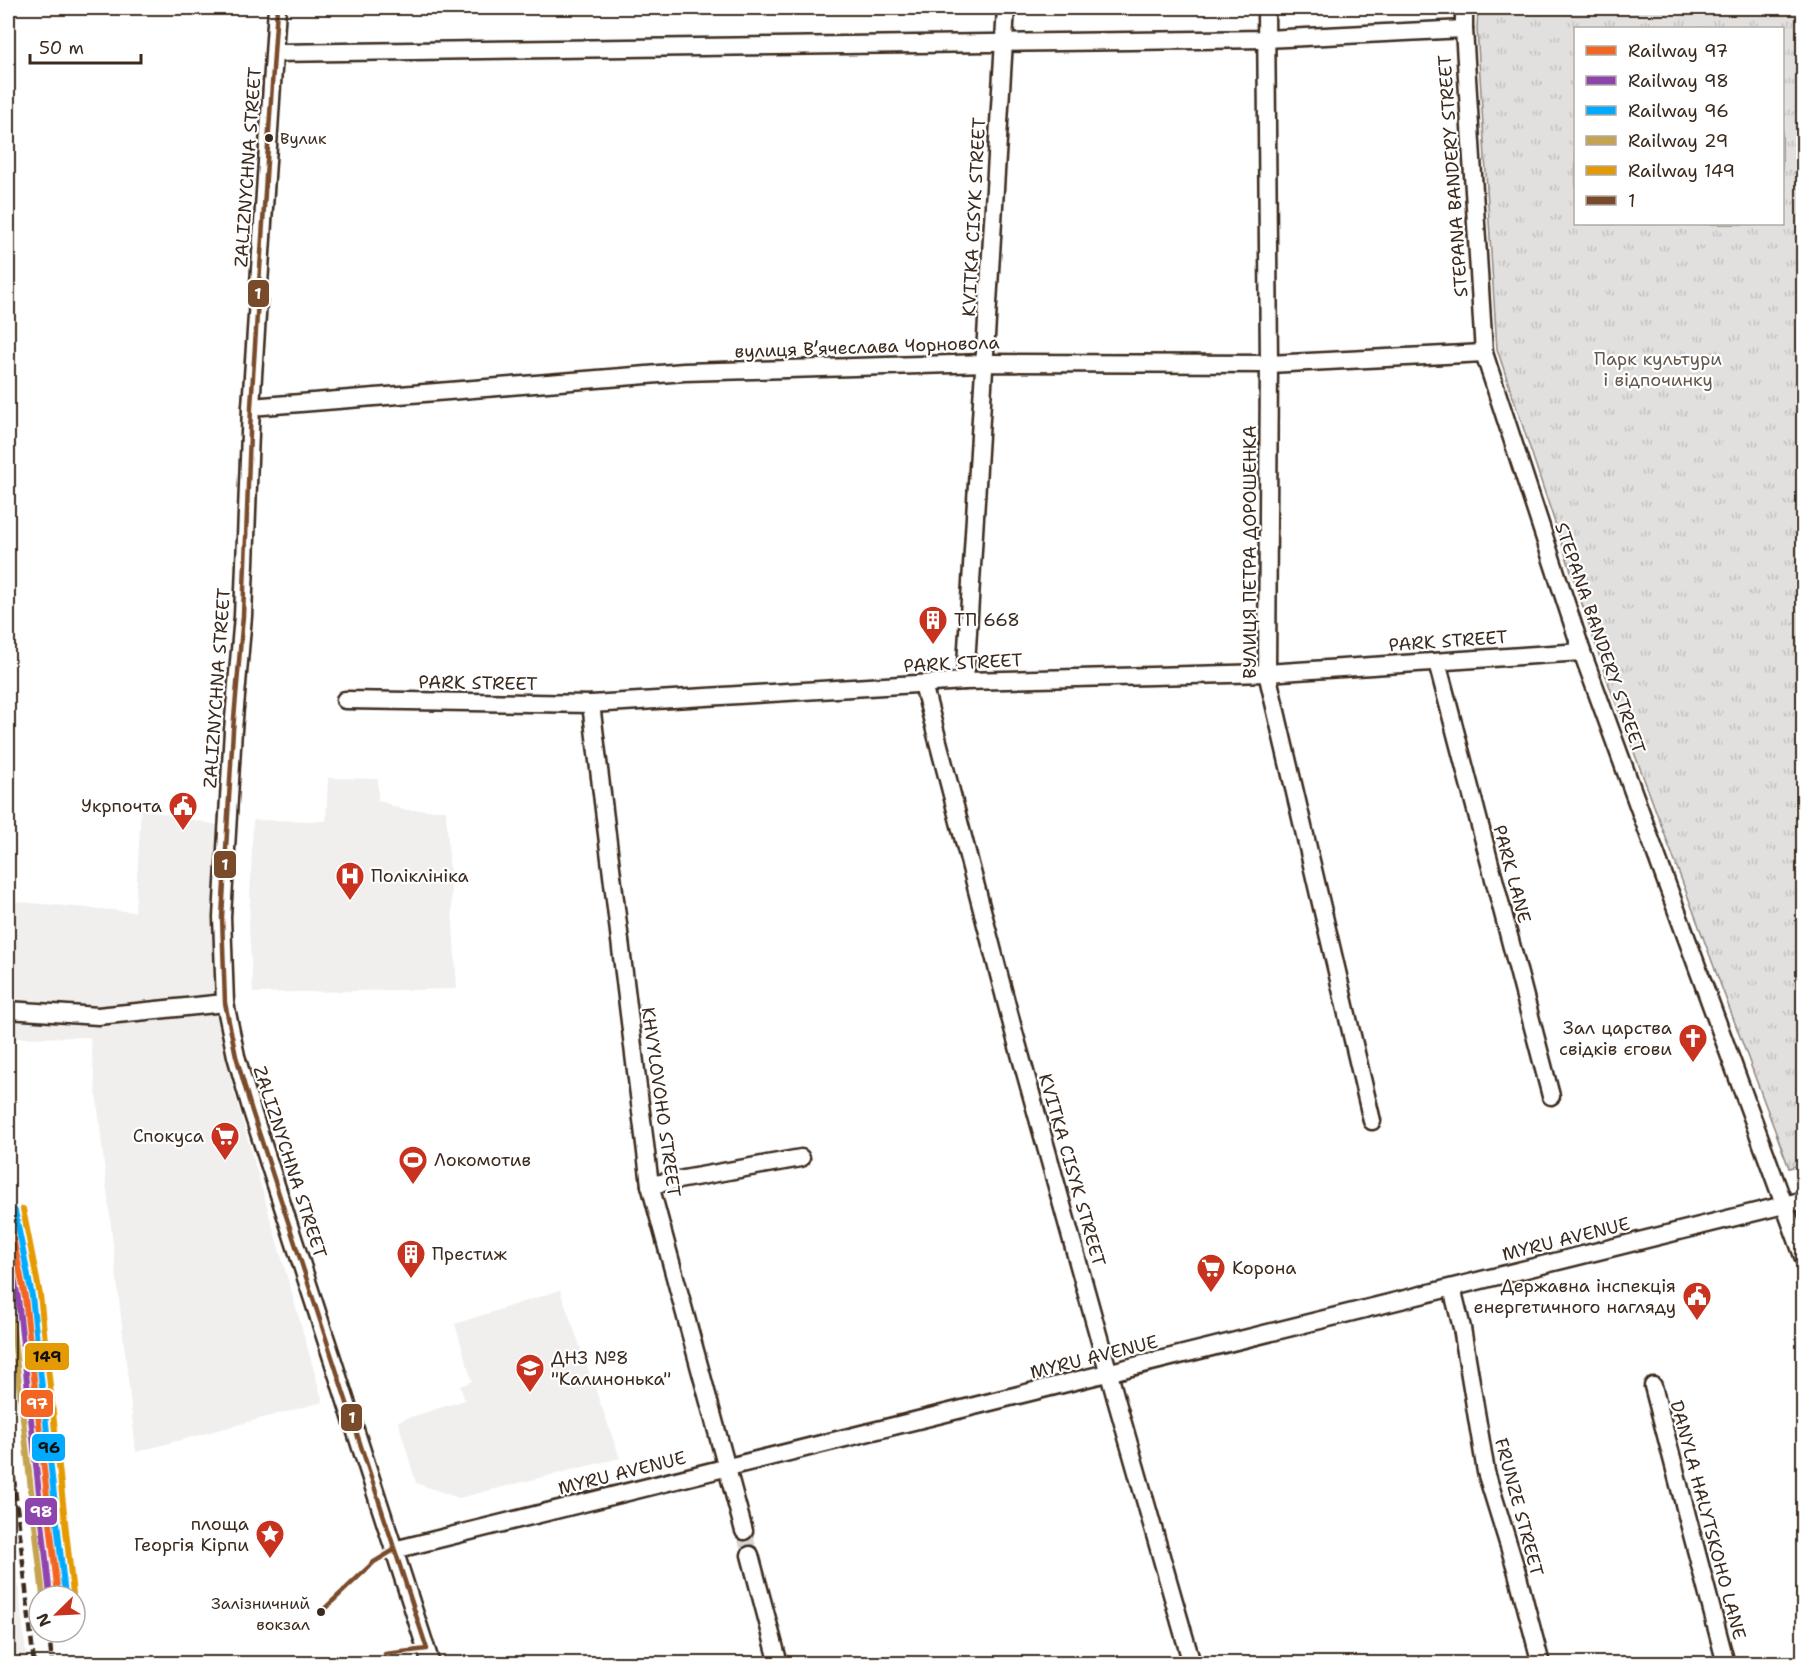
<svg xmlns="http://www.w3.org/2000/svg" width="1811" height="1671" font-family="'Shantell Sans',sans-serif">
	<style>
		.built { fill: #f1efee }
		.grass { fill: url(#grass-tufts); stroke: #8e857e; stroke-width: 1.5; fill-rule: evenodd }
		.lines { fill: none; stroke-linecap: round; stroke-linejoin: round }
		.minor-tunnel { stroke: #d8d4d2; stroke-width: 16; stroke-dasharray: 16 8; stroke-linecap: butt }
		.minor-casing { stroke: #3b2a1e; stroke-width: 21 }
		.minor { stroke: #fff; stroke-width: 16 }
		.rail { stroke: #3b2a1e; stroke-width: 4.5; stroke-dasharray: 9 4.5; stroke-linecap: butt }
		.bus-1-casing { stroke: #fff; stroke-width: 9 }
		.bus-1 { stroke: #7a4b2a; stroke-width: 4.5 }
		.rail-1-casing { stroke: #fff; stroke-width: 10 }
		.rail-2-casing { stroke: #fff; stroke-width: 10 }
		.rail-3-casing { stroke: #fff; stroke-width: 10 }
		.rail-4-casing { stroke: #fff; stroke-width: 10 }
		.rail-5-casing { stroke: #fff; stroke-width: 10 }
		.rail-1 { stroke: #f26522; stroke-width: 6 }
		.rail-2 { stroke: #8e44ad; stroke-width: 6 }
		.rail-3 { stroke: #0af; stroke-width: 6 }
		.rail-4 { stroke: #c4a450; stroke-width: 6 }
		.rail-5 { stroke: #e49a03; stroke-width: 6 }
		.bus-dot { fill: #3b2a1e; stroke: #fff; stroke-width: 2 }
		.labels { text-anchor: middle; stroke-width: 4.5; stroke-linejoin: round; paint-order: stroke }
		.bus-label { font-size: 16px; fill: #3b2a1e; stroke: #fff; text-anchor: start }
		.street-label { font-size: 18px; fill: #3b2a1e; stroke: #fff }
		.park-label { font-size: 18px; fill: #65584e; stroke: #fff }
		.poi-label { font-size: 18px; fill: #3b2a1e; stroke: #fff; text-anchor: start }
		.line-badge { stroke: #fff; stroke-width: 2 }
		.badge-label { font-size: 16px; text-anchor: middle; font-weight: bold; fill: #fff }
		.pale-badge-label { font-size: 16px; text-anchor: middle; font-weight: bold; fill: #111 }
	</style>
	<defs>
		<pattern id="grass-tufts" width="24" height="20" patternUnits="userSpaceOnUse" patternTransform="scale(1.5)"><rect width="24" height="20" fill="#e2e0de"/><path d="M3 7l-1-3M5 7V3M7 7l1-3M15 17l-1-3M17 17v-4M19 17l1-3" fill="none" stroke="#c3c0be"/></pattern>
	</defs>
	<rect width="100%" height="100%" fill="#fff"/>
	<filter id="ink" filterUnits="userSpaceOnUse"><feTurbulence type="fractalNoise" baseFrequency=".0167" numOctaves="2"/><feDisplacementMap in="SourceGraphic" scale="12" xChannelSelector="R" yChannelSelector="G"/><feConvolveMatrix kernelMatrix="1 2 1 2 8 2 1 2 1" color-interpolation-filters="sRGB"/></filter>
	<g filter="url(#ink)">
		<g class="built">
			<path d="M328,778L378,779V800L403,810H446L457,989L253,993L249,928L253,820L326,821Z"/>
			<path d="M141,809L217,825L214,994L233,1088L323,1402L136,1452L90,1037L8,1038V901L135,912Z"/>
			<path d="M560,1290L620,1458L459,1498L416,1483L398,1421L465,1400L460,1386L472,1381L455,1324Z"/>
			<path d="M8,1490L27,1663H8Z"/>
		</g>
		<path class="grass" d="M1478,8H1803V1164L1789,1168L1609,685L1497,349L1477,29ZM1576,28H1782V224H1576Z"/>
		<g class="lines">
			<path class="minor-tunnel" d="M744,1531L750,1555"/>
			<g class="minor-casing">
				<g id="minor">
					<path d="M277,8L251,407L243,616L233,730L222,917L225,1003L236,1056L251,1108L431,1664"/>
					<path d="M1266,8L1269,364L1267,673L1372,1121"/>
					<path d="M1464,8V29L1484,353L1582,652L1804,1259"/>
					<path d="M275,53L1266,39L1464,29"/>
					<path d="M251,407L684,372L986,363L1269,364L1484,353"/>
					<path d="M1437,662L1551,1096"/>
					<path d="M965,681L1006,8"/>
					<path d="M923,684L1015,1036L1116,1399L1192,1664"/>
					<path d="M345,700L591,704L965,681L1267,673L1582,652"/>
					<path d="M591,704L650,1185L744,1531"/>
					<path d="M8,1010L98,1016L225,1003"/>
					<path d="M650,1185L801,1158"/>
					<path d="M1452,1288L1462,1328L1486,1472L1516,1569L1541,1664"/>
					<path d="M1653,1386L1726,1664"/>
					<path d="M394,1550L1804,1200"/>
					<path d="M750,1555L779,1664"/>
				</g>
			</g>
			<use href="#minor" class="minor"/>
			<g class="rail">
				<path d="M8,1266L14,1304L45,1596"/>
				<path d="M8,1424L34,1664"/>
				<path d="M49,1632L52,1664"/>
			</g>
			<g class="bus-1-casing">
				<g id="bus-1">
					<path d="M277,8L251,407L243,616L233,730L222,917L225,1003L236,1056L251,1108L427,1649L385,1654"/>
					<path d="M321,1612L374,1562L394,1550"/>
				</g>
			</g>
			<use href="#bus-1" class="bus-1"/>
			<g class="rail-1-casing">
				<path id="rail-1" d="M8,1212L25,1297L58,1596"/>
			</g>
			<g class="rail-2-casing">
				<path id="rail-2" d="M8,1248L18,1298L50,1596"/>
			</g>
			<g class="rail-3-casing">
				<path id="rail-3" d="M15,1211L32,1296L65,1595"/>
			</g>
			<g class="rail-4-casing">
				<path id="rail-4" d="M8,1286L43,1596"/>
			</g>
			<g class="rail-5-casing">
				<path id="rail-5" d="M23,1209L40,1295L73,1594"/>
			</g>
			<use href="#rail-1" class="rail-1"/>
			<use href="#rail-2" class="rail-2"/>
			<use href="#rail-3" class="rail-3"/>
			<use href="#rail-4" class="rail-4"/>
			<use href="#rail-5" class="rail-5"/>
		</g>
	</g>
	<defs>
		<g id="building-pin" transform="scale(1.5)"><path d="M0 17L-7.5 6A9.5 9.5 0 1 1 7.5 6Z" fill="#c8321e" stroke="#fff"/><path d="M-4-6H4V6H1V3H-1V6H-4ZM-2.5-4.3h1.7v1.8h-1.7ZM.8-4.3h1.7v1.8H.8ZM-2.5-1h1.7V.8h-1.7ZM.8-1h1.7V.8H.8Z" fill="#fff"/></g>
		<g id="civic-pin" transform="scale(1.5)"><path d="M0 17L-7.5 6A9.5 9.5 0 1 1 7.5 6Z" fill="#c8321e" stroke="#fff"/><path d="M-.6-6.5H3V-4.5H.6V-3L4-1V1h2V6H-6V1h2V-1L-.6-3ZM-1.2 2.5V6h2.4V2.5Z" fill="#fff"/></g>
		<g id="hospital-pin" transform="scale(1.5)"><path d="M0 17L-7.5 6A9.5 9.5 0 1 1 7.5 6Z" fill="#c8321e" stroke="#fff"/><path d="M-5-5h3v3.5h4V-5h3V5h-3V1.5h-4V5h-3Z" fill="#fff"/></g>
		<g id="church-pin" transform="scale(1.5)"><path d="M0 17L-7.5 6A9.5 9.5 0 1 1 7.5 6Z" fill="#c8321e" stroke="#fff"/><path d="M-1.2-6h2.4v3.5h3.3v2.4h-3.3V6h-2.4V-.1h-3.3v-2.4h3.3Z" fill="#fff"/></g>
		<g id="supermarket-pin" transform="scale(1.5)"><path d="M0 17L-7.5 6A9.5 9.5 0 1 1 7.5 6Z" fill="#c8321e" stroke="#fff"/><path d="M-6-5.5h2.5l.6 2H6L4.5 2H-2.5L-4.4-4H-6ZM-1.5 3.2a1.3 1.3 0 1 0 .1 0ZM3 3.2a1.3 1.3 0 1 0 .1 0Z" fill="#fff"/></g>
		<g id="stadium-pin" transform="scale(1.5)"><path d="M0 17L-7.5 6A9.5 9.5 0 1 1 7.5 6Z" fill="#c8321e" stroke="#fff"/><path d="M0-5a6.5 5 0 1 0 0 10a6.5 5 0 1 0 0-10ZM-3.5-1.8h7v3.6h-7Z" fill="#fff"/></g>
		<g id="school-pin" transform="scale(1.5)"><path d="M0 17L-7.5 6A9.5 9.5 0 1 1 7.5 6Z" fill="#c8321e" stroke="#fff"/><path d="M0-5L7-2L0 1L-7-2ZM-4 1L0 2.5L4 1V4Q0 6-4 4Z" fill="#fff"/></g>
		<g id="sight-pin" transform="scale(1.5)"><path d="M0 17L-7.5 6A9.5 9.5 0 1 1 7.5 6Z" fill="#c8321e" stroke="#fff"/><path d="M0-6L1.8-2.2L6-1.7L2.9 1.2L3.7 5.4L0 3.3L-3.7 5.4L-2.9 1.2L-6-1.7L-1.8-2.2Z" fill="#fff"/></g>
	</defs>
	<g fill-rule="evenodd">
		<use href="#building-pin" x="933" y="620"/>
		<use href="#civic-pin" x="183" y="806"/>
		<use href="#hospital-pin" x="350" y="876"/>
		<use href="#church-pin" x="1693" y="1038"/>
		<use href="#supermarket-pin" x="225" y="1136"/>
		<use href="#stadium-pin" x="413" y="1160"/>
		<use href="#building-pin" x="411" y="1254"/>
		<use href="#supermarket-pin" x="1211" y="1268"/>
		<use href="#civic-pin" x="1697" y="1296"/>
		<use href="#school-pin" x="530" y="1368"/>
		<use href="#sight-pin" x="270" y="1534"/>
	</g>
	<g class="bus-dot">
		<circle cx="269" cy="138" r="5"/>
		<circle cx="321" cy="1612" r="5"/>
	</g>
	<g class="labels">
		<g class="bus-label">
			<text x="280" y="144">Вулик</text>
			<text x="310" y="1609" text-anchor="end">Залізничний<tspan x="310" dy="21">вокзал</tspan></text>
		</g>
		<g class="street-label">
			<text transform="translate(248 167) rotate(-86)" y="6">ZALIZNYCHNA STREET</text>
			<text transform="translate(1453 176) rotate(-94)" y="6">STEPANA BANDERY STREET</text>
			<text transform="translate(974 217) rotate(-87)" y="6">KVITKA CISYK STREET</text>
			<text transform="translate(867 347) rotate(-2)" y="6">вулиця Вʼячеслава Чорновола</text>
			<text transform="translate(1250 552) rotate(-90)" y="6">ВУЛИЦЯ ПЕТРА ДОРОШЕНКА</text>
			<text transform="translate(1600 638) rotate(71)" y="6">STEPANA BANDERY STREET</text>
			<text transform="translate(1448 641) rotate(-4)" y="6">PARK STREET</text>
			<text transform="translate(963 663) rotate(-3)" y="6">PARK STREET</text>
			<text transform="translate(478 683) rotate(1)" y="6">PARK STREET</text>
			<text transform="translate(217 688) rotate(-86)" y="6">ZALIZNYCHNA STREET</text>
			<text transform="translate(1512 874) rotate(75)" y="6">PARK LANE</text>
			<text transform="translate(661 1102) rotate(82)" y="6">KHVYLOVOHO STREET</text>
			<text transform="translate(290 1162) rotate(72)" y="6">ZALIZNYCHNA STREET</text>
			<text transform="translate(1072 1170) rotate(74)" y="6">KVITKA CISYK STREET</text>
			<text transform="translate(1566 1239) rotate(-14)" y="6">MYRU AVENUE</text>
			<text transform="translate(1094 1357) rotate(-14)" y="6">MYRU AVENUE</text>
			<text transform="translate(622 1473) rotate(-14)" y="6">MYRU AVENUE</text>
			<text transform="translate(1519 1507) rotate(75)" y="6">FRUNZE STREET</text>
			<text transform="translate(1708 1520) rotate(75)" y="6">DANYLA HALYTSKOHO LANE</text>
		</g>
		<g class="park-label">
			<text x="1658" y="365">Парк культури<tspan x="1658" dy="21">і відпочинку</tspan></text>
		</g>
		<g class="poi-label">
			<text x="954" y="626">ТП 668</text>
			<text x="162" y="812" text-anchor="end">Укрпочта</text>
			<text x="371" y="882">Поліклініка</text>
			<text x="1672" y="1034" text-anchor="end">Зал царства<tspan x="1672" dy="21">свідків єгови</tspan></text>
			<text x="204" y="1142" text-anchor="end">Спокуса</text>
			<text x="434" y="1166">Локомотив</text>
			<text x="432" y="1260">Престиж</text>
			<text x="1232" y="1274">Корона</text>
			<text x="1676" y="1292" text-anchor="end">Державна інспекція<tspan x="1676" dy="21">енергетичного нагляду</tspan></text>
			<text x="551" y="1364">ДНЗ №8<tspan x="551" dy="21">"Калинонька"</tspan></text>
			<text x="249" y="1530" text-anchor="end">площа<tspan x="249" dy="21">Георгія Кірпи</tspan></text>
		</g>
	</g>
	<g class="line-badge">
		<rect x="247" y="279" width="23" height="29" rx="6" fill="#7a4b2a"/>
		<rect x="213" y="850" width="24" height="29" rx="6" fill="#7a4b2a"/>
		<rect x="24" y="1342" width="46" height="29" rx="6" fill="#e49a03"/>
		<rect x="20" y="1389" width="34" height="29" rx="6" fill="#f26522"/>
		<rect x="340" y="1403" width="23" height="29" rx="6" fill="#7a4b2a"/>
		<rect x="31" y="1433" width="35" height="29" rx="6" fill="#0af"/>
		<rect x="24" y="1497" width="34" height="29" rx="6" fill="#8e44ad"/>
	</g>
	<g class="badge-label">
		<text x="258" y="299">1</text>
		<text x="225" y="870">1</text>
		<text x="37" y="1409">97</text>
		<text x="352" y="1423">1</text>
		<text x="41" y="1517">98</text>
	</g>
	<g class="pale-badge-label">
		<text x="47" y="1362">149</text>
		<text x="49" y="1453">96</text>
	</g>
	<rect width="1811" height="1671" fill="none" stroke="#fff" stroke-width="30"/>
	<rect x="15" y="15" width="1781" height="1641" fill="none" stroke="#3b2a1e" stroke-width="2" filter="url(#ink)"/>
	<rect x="1574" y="27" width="210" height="198" fill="#ffffff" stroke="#b1aaa5" stroke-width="1.5"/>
	<rect x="1586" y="46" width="30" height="9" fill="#f26522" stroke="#b1aaa5" stroke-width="1.5"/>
	<text x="1628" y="57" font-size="18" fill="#3b2a1e">Railway 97</text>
	<rect x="1586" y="76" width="30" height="9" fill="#8e44ad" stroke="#b1aaa5" stroke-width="1.5"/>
	<text x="1628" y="87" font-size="18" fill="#3b2a1e">Railway 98</text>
	<rect x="1586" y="106" width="30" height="9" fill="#00aaff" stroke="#b1aaa5" stroke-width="1.5"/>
	<text x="1628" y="117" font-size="18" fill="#3b2a1e">Railway 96</text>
	<rect x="1586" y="136" width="30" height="9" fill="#c4a450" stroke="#b1aaa5" stroke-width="1.5"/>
	<text x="1628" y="147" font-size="18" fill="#3b2a1e">Railway 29</text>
	<rect x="1586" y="166" width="30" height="9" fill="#e49a03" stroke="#b1aaa5" stroke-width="1.5"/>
	<text x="1628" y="177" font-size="18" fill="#3b2a1e">Railway 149</text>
	<rect x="1586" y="196" width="30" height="9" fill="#7a4b2a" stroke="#b1aaa5" stroke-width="1.5"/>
	<text x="1628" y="207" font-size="18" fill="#3b2a1e">1</text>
	<g transform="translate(57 1614) rotate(246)"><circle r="28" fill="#ffffff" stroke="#b1aaa5" stroke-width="1.5"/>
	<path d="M0-4.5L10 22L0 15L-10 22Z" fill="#c8321e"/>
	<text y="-9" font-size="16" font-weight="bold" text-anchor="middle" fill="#3b2a1e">N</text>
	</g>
	<path d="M30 54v9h111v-9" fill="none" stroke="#3b2a1e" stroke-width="3"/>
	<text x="39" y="54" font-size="18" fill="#3b2a1e" stroke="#ffffff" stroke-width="4.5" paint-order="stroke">50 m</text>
</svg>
